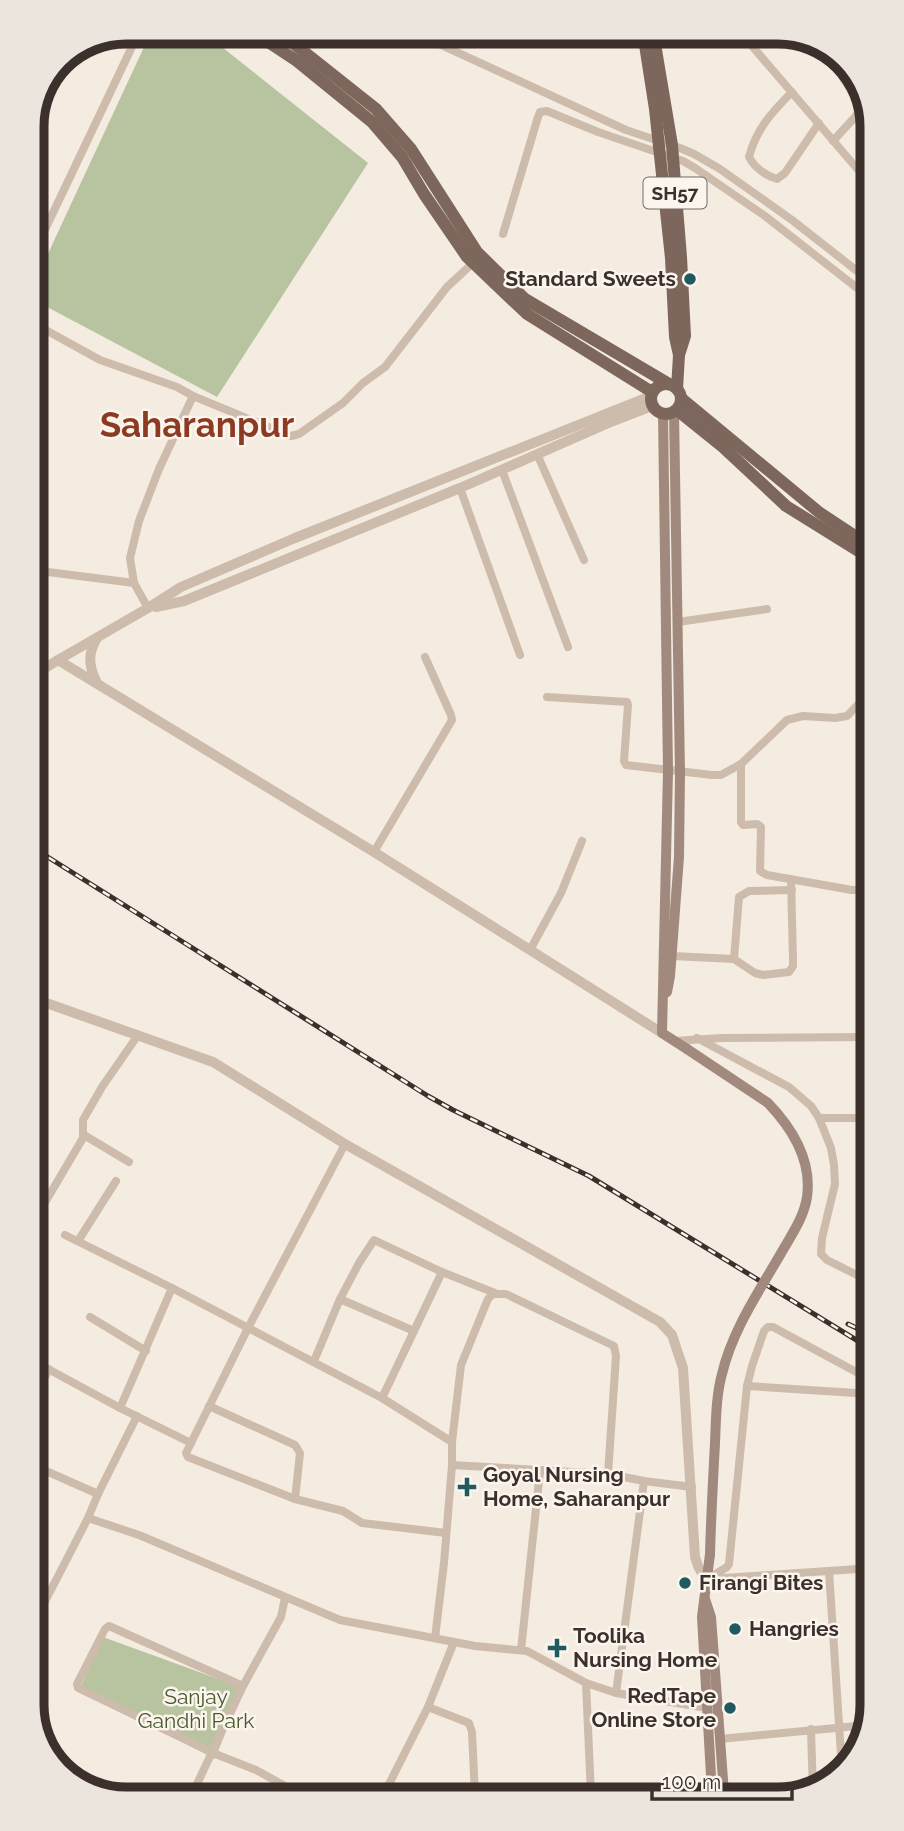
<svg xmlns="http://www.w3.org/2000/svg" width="904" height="1831" font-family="Raleway,sans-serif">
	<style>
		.green { fill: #b8c4a0 }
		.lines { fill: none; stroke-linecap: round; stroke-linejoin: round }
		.minor { stroke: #cdbbac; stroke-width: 8 }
		.tertiary { stroke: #cdbbac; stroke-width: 10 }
		.secondary { stroke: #a18a7d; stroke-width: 10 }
		.primary { stroke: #7d675c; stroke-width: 12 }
		.rail-casing { stroke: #3b302b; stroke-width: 5 }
		.rail { stroke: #fbf5ee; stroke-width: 2.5; stroke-dasharray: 8; stroke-linecap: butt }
		.secondary-bridge { stroke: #a18a7d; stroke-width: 10 }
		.poi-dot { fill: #1f5a5e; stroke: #fbf5ee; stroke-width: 2.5 }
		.labels { text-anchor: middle; stroke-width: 5; stroke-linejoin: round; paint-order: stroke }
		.shield { fill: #fbf5ee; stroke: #756b66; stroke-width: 2 }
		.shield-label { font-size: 19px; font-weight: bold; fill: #3b302b }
		.poi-label { font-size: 21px; font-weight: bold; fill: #3b302b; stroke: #fbf5ee; text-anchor: start }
		.park-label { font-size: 21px; fill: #4a5a2e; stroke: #fbf5ee }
		.town-label { font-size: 35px; font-weight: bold; fill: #8c3b22; stroke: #fbf5ee }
		.rim { fill: none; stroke: #3b302b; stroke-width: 9 }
	</style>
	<rect width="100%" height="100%" fill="#f4ebe1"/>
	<g class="green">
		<path d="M151,32H203L368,163L217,397L32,299V288Z"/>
		<path d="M103,1637L243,1688L215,1759L80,1688Z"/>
	</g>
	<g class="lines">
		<g class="minor">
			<path d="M413,32L626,130L680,148L694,154L720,169L792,220L866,278"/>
			<path d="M740,32L866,179"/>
			<path d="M821,45L863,108"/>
			<path d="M792,92C773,111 756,129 749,157C754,167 766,176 777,179L785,173L819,123"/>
			<path d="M857,114L866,123"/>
			<path d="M833,141L866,105"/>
			<path d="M503,234L538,117L540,112L547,111L598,132L683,161L695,168L765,216L866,295"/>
			<path d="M32,257L139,32"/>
			<path d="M33,323L100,360L177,387L193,396L159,469L139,521L130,558L134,583L148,608"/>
			<path d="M193,396L285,434L291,436L299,434L343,403L363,383L385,367L447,287L473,263"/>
			<path d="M537,454L584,560"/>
			<path d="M502,470L568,647"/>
			<path d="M460,488L520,655"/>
			<path d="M34,567L48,572L134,583"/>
			<path d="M678,622L767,609"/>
			<path d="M547,697L627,702L628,705L624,761L626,765L712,775H721L741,764L787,720L803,716L835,718L847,716L868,694"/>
			<path d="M741,764V822L743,825L757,824L761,827L760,871L767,875L852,890H865L869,887"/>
			<path d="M374,852L452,720L451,715L425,657"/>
			<path d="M530,950L561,893L582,841"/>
			<path d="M672,956L734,959L755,973L763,975L789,972L793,966V960L791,879"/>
			<path d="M734,959L739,897L749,891L792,890"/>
			<path d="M697,1038L789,1087L811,1106L819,1118L831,1148L834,1165L835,1184L822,1238L821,1254L827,1260L871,1282"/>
			<path d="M674,1041L722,1038L870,1037"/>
			<path d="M819,1118H870"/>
			<path d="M84,1135L129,1162"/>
			<path d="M40,1211L83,1138V1120L102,1087L138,1035"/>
			<path d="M65,1235L172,1288L382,1398L452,1442"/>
			<path d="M78,1241L116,1181"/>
			<path d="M340,1299L359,1263L374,1240L442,1272L495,1293"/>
			<path d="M90,1317L146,1351"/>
			<path d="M414,1331L442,1272"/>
			<path d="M314,1361L340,1299L414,1331L382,1398"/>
			<path d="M37,1363L120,1408L191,1443"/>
			<path d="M747,1386L856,1393"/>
			<path d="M37,1393L49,1369"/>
			<path d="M209,1406L295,1445L300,1453L295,1499L188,1457L186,1453L191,1443L248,1328L345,1144"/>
			<path d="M120,1408L172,1288"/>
			<path d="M452,1465L608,1474"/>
			<path d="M37,1467L98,1494"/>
			<path d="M295,1499L343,1511L362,1523L446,1533"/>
			<path d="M88,1518L98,1494L137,1416"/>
			<path d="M829,1571L842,1770"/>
			<path d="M709,1579L872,1568"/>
			<path d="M706,1580L727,1567L729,1564L747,1386L752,1366L764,1331L768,1327H773L871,1380"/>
			<path d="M38,1615L88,1518L139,1535L340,1620L475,1646L527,1651L586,1683L591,1795"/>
			<path d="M435,1638L444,1563L452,1465V1442L461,1365L488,1299L493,1294H506L614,1346L616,1356L608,1474L644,1481L692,1487"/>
			<path d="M521,1650L540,1471"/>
			<path d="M586,1683L616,1693L644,1481"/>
			<path d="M243,1686L109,1626L105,1629L77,1684L78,1688L213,1753L256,1770L305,1797"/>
			<path d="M616,1693L713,1709"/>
			<path d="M428,1707L469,1723L472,1732L475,1796"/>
			<path d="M811,1729L813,1793"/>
			<path d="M720,1739L867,1725"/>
			<path d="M387,1788L428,1707L454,1642"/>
			<path d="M364,1797L373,1788H387L398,1797"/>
			<path d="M190,1799L243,1686L281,1617L285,1598"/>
		</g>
		<g class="tertiary">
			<path d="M651,396L295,538L181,587L148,608L58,660L374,852L662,1033"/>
			<path d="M156,607L184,601L460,488L613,421L652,406"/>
			<path d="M97,638C87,654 89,667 97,683"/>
			<path d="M34,675L58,660"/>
			<path d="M35,999L213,1062L345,1144L660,1322L672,1335L683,1368L695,1557L698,1566L706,1580"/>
		</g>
		<g class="secondary">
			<path d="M663,414L668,771L662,1033L687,1049"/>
			<path d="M667,992L670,976L679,857L680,772L674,413"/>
			<path d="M710,1554L702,1617L712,1793"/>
			<path d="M705,1599L711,1617L724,1793"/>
		</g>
		<g class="primary">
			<path d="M253,32L297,61L372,122L402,157L424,194L467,257L527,314L652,392"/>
			<path d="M279,32L376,109L411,149L477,252L525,299L669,384"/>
			<path d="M643,32L655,109L671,258L675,337L679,355L677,389"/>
			<path d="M653,32L672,145L681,257L685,336L679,355"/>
			<circle cx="666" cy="399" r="15"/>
			<path d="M681,398L820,513L867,544"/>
			<path d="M677,410L723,447L786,506L868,557"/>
		</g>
		<g class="rail-casing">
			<g id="rail">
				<path d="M35,849L428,1096L453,1110L589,1176L871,1349"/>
				<path d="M848,1324L871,1335"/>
			</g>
		</g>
		<use href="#rail" class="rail"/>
		<path class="secondary-bridge" d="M687,1049L768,1103C792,1128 812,1161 807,1197C804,1218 790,1237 780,1255C758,1293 732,1331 722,1374C716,1396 716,1420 715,1443C713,1480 711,1517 710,1554"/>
	</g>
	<g class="poi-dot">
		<circle cx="690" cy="279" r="7"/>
		<path d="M463.5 1476.5h7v7h7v7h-7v7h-7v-7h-7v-7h7z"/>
		<circle cx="685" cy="1583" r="7"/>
		<circle cx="735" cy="1629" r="7"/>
		<path d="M553.5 1637.5h7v7h7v7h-7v7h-7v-7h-7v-7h7z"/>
		<circle cx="730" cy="1708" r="7"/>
	</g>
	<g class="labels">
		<rect class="shield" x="643.5" y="177.5" width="63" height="31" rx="5"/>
		<g class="shield-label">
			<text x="675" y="200">SH57</text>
		</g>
		<g class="poi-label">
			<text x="676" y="286" text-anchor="end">Standard Sweets</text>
			<text x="483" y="1482">Goyal Nursing<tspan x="483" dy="24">Home, Saharanpur</tspan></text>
			<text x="699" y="1590">Firangi Bites</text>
			<text x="749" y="1636">Hangries</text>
			<text x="573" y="1643">Toolika<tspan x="573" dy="24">Nursing Home</tspan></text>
			<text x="716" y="1703" text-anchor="end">RedTape<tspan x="716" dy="24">Online Store</tspan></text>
		</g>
		<g class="park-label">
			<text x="196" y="1704">Sanjay<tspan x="196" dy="24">Gandhi Park</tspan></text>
		</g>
		<g class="town-label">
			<text x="197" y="437">Saharanpur</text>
		</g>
	</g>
	<path d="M0 0H904V1831H0ZM126 44H778A82 82 0 0 1 860 126V1705A82 82 0 0 1 778 1787H126A82 82 0 0 1 44 1705V126A82 82 0 0 1 126 44Z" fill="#ece5de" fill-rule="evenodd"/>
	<path class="rim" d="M126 44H778A82 82 0 0 1 860 126V1705A82 82 0 0 1 778 1787H126A82 82 0 0 1 44 1705V126A82 82 0 0 1 126 44Z"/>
	<path d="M652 1789v10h140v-10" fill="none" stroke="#3b302b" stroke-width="3.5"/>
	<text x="662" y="1789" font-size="21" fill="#3b302b" stroke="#fbf5ee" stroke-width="5" paint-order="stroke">100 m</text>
</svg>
